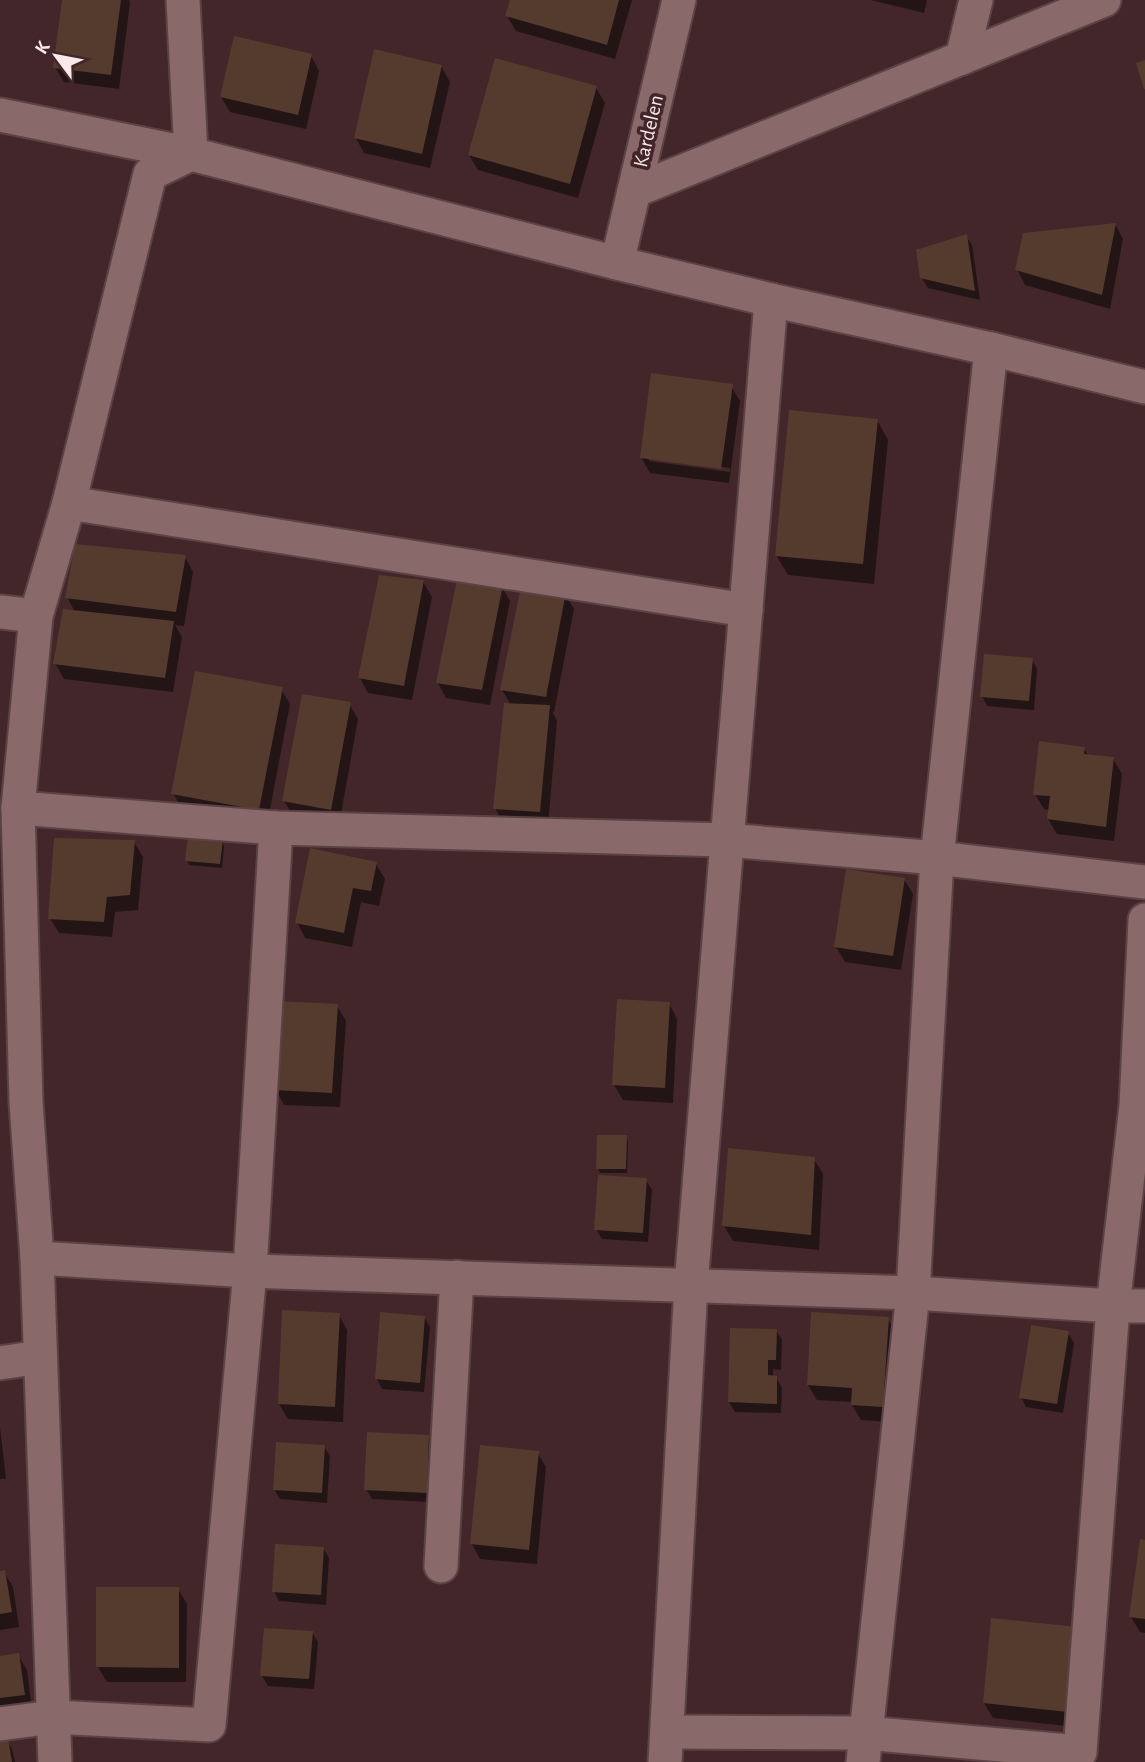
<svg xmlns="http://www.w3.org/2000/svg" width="1145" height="1762" font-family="'Alegreya Sans',sans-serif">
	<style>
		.shadow { fill: #0007; fill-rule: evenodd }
		.building { fill: #553b2e }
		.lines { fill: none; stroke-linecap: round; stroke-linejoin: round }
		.minor-casing { stroke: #5b4345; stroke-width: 37 }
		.minor { stroke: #8a696b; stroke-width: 33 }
		.labels { text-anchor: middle; stroke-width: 7; stroke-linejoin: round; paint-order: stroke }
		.street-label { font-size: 21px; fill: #fbe8e9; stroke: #422629 }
	</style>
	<rect width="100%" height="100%" fill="#422629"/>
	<g class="shadow">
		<path d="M64,0H129L130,3L119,89L64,82L55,67Z"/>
		<path d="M511,0H632L615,59L516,31L507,16Z"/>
		<path d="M871,0H927L924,13Z"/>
		<path d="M311,56L319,71L306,129L230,112L221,97Z"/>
		<path d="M441,66L450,82L430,168L364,153L356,138Z"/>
		<path d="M596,88L605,103L578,198L478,170L469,155Z"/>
		<path d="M1115,224L1123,239L1110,309L1025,285L1017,269Z"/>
		<path d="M966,236L972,245L980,300L928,288L922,278Z"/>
		<path d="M731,386L740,401L729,483L650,473L641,457ZM649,457L730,468V472L649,461Z"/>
		<path d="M877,420L888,440L874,584L788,575L776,555Z"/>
		<path d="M185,557L193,572L184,626L175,625L182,637L173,692L64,679L55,663L75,612L67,597Z"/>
		<path d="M423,582L432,597L412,700L368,693L360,678Z"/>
		<path d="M501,586L510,601L490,705L446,698L438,683Z"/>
		<path d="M565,594L574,609L554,712L552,711L557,721L548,826L504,824L495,808L511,705L502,690Z"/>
		<path d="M1032,659L1037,669L1034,710L987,706L982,696Z"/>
		<path d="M281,689L290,704L267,825L182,809L173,793Z"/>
		<path d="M349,704L358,719L339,825L293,816L284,801Z"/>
		<path d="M1084,748L1088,756L1113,759L1122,774L1114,841L1057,834L1048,819L1050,810L1044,809L1035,794Z"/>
		<path d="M222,841L224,846L222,868L189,865L187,860Z"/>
		<path d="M134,842L143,857L138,910L115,912L112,937L59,933L50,918Z"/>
		<path d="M376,864L385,879L379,906L361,902L352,947L305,938L297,922Z"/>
		<path d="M904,879L913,894L901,970L845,962L836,947Z"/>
		<path d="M669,1003L677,1019L673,1103L623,1100L614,1085Z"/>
		<path d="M337,1006L346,1021L340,1107L284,1105L276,1090Z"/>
		<path d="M626,1137L628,1142L627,1173H600L598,1168Z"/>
		<path d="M814,1159L823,1174L819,1250L733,1241L724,1226Z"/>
		<path d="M646,1180L652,1190L648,1242L602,1239L596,1229Z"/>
		<path d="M339,1315L347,1330L343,1422L288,1419L279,1404Z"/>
		<path d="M424,1317L430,1327L424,1392L382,1389L377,1379Z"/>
		<path d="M888,1319L896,1334L891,1422L861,1420L852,1405L853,1402L817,1400L808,1385Z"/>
		<path d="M776,1330L782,1340L781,1370L773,1369V1377H776L782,1388L781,1413L735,1412L729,1402Z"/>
		<path d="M1068,1333L1074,1343L1063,1413L1026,1407L1021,1397Z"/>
		<path d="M0,1427L6,1479H0Z"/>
		<path d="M428,1437L434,1447L431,1502L372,1499L366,1489Z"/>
		<path d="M324,1446L330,1456L327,1503L280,1499L274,1489Z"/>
		<path d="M537,1452L546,1467L537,1564L480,1559L472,1544Z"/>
		<path d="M1145,1542V1633L1140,1632L1131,1617Z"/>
		<path d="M323,1548L329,1558L326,1605L279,1601L274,1591Z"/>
		<path d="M4,1572L13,1587L19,1627L0,1630V1573Z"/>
		<path d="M178,1589L187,1604L186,1682H107L98,1667Z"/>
		<path d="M1076,1629V1727L993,1718L984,1703Z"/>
		<path d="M312,1632L318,1642L314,1689L268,1686L262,1676Z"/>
		<path d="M18,1655L27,1670L32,1710L0,1715V1657Z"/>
		<path d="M7,1740L12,1749L15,1762H0V1741Z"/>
	</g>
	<g class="building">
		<path d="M62,0H121L111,75L53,68Z"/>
		<path d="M510,0H619L607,45L505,16Z"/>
		<path d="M234,36L312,54L298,115L220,97Z"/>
		<path d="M374,49L442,65L422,154L354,138Z"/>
		<path d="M495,58L597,86L570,184L468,155Z"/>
		<path d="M1145,60V89H1144L1136,63Z"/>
		<path d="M1116,223L1102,295L1015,270L1023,233Z"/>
		<path d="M967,234L975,291L920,278L916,250Z"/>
		<path d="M651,373L733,384L721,469L640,458Z"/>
		<path d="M789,410L878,419L863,564L775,556Z"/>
		<path d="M75,544L186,555L176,612L65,598Z"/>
		<path d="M379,575L424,580L404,686L358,678Z"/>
		<path d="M457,579L503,585L482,690L436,683Z"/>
		<path d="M521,586L566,592L546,697L500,690Z"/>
		<path d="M63,609L174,621L165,678L53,664Z"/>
		<path d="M984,654L1033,658L1029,701L980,697Z"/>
		<path d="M195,671L283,687L259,810L171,794Z"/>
		<path d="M302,694L351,702L331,810L282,801Z"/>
		<path d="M504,703L550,705L540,812L493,809Z"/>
		<path d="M1039,741L1085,747L1084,754L1114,757L1106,827L1047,819L1050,796L1033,795Z"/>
		<path d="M188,836L223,840L220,864L185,861Z"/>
		<path d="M54,838L135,840L130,895L107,897L104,922L48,919Z"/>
		<path d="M310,848L377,862L371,891L353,888L344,933L295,923Z"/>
		<path d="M846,869L905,878L893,956L834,947Z"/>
		<path d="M617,999L670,1002L665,1088L612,1085Z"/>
		<path d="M277,1001L338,1004L332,1093L274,1090Z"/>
		<path d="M597,1135H627L626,1169H596Z"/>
		<path d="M728,1148L815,1157L811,1235L722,1226Z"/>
		<path d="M598,1175L647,1178L643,1233L594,1230Z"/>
		<path d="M282,1310L340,1313L335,1407L278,1404Z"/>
		<path d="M380,1312L425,1316L420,1383L375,1379Z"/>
		<path d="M811,1312L889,1317L883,1407L851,1405L852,1388L807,1385Z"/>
		<path d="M1031,1325L1069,1331L1057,1404L1019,1398Z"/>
		<path d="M730,1328L777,1329L776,1360H768V1375L777,1376V1404L728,1402Z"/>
		<path d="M367,1432L429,1435L427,1493L364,1490Z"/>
		<path d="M276,1442L325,1445L322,1493L273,1490Z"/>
		<path d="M480,1445L539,1451L529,1550L470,1544Z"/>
		<path d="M1140,1539L1145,1540V1619L1129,1617Z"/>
		<path d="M275,1544L324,1547L321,1595L272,1592Z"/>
		<path d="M5,1570L12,1612L0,1614V1571Z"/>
		<path d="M96,1587H179V1668L96,1667Z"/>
		<path d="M991,1618L1077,1627L1068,1712L983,1703Z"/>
		<path d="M264,1628L313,1631L309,1679L260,1676Z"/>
		<path d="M19,1653L25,1695L0,1698V1656Z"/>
		<path d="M8,1738L12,1762H0V1739Z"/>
	</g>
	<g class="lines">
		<g class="minor-casing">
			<g id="minor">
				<path d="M183,0L191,154L150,174L69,503L36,616L18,808L26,1102L37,1258L250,1271L913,1293L1113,1306H1145"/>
				<path d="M962,58L976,0"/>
				<path d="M0,115L191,154L617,263L771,300L991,349L1145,387"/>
				<path d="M634,191L1104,0"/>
				<path d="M617,263L679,0"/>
				<path d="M69,503L746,610"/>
				<path d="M0,612L36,616"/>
				<path d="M18,808L276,828L727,840L937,858L1145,882"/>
				<path d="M37,1258L55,1762"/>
				<path d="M0,1363L40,1357"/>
				<path d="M441,1566L457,1277"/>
				<path d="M0,1724L53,1717L209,1725L250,1271L276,828"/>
				<path d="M668,1732L865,1733L1080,1752L1113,1306L1136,1106L1145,920"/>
				<path d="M665,1762L691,1285L771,300"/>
				<path d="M863,1762L913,1293L937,858L991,349"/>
			</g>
		</g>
		<use href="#minor" class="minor"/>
	</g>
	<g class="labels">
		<g class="street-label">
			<text transform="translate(648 131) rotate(-77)" y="7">Kardelen</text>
		</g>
	</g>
	<g transform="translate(56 56) rotate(302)" stroke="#422629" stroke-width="5" paint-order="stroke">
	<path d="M0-5L12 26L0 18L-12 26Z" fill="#fbe8e9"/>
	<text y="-10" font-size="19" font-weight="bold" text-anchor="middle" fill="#fbe8e9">K</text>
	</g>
</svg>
